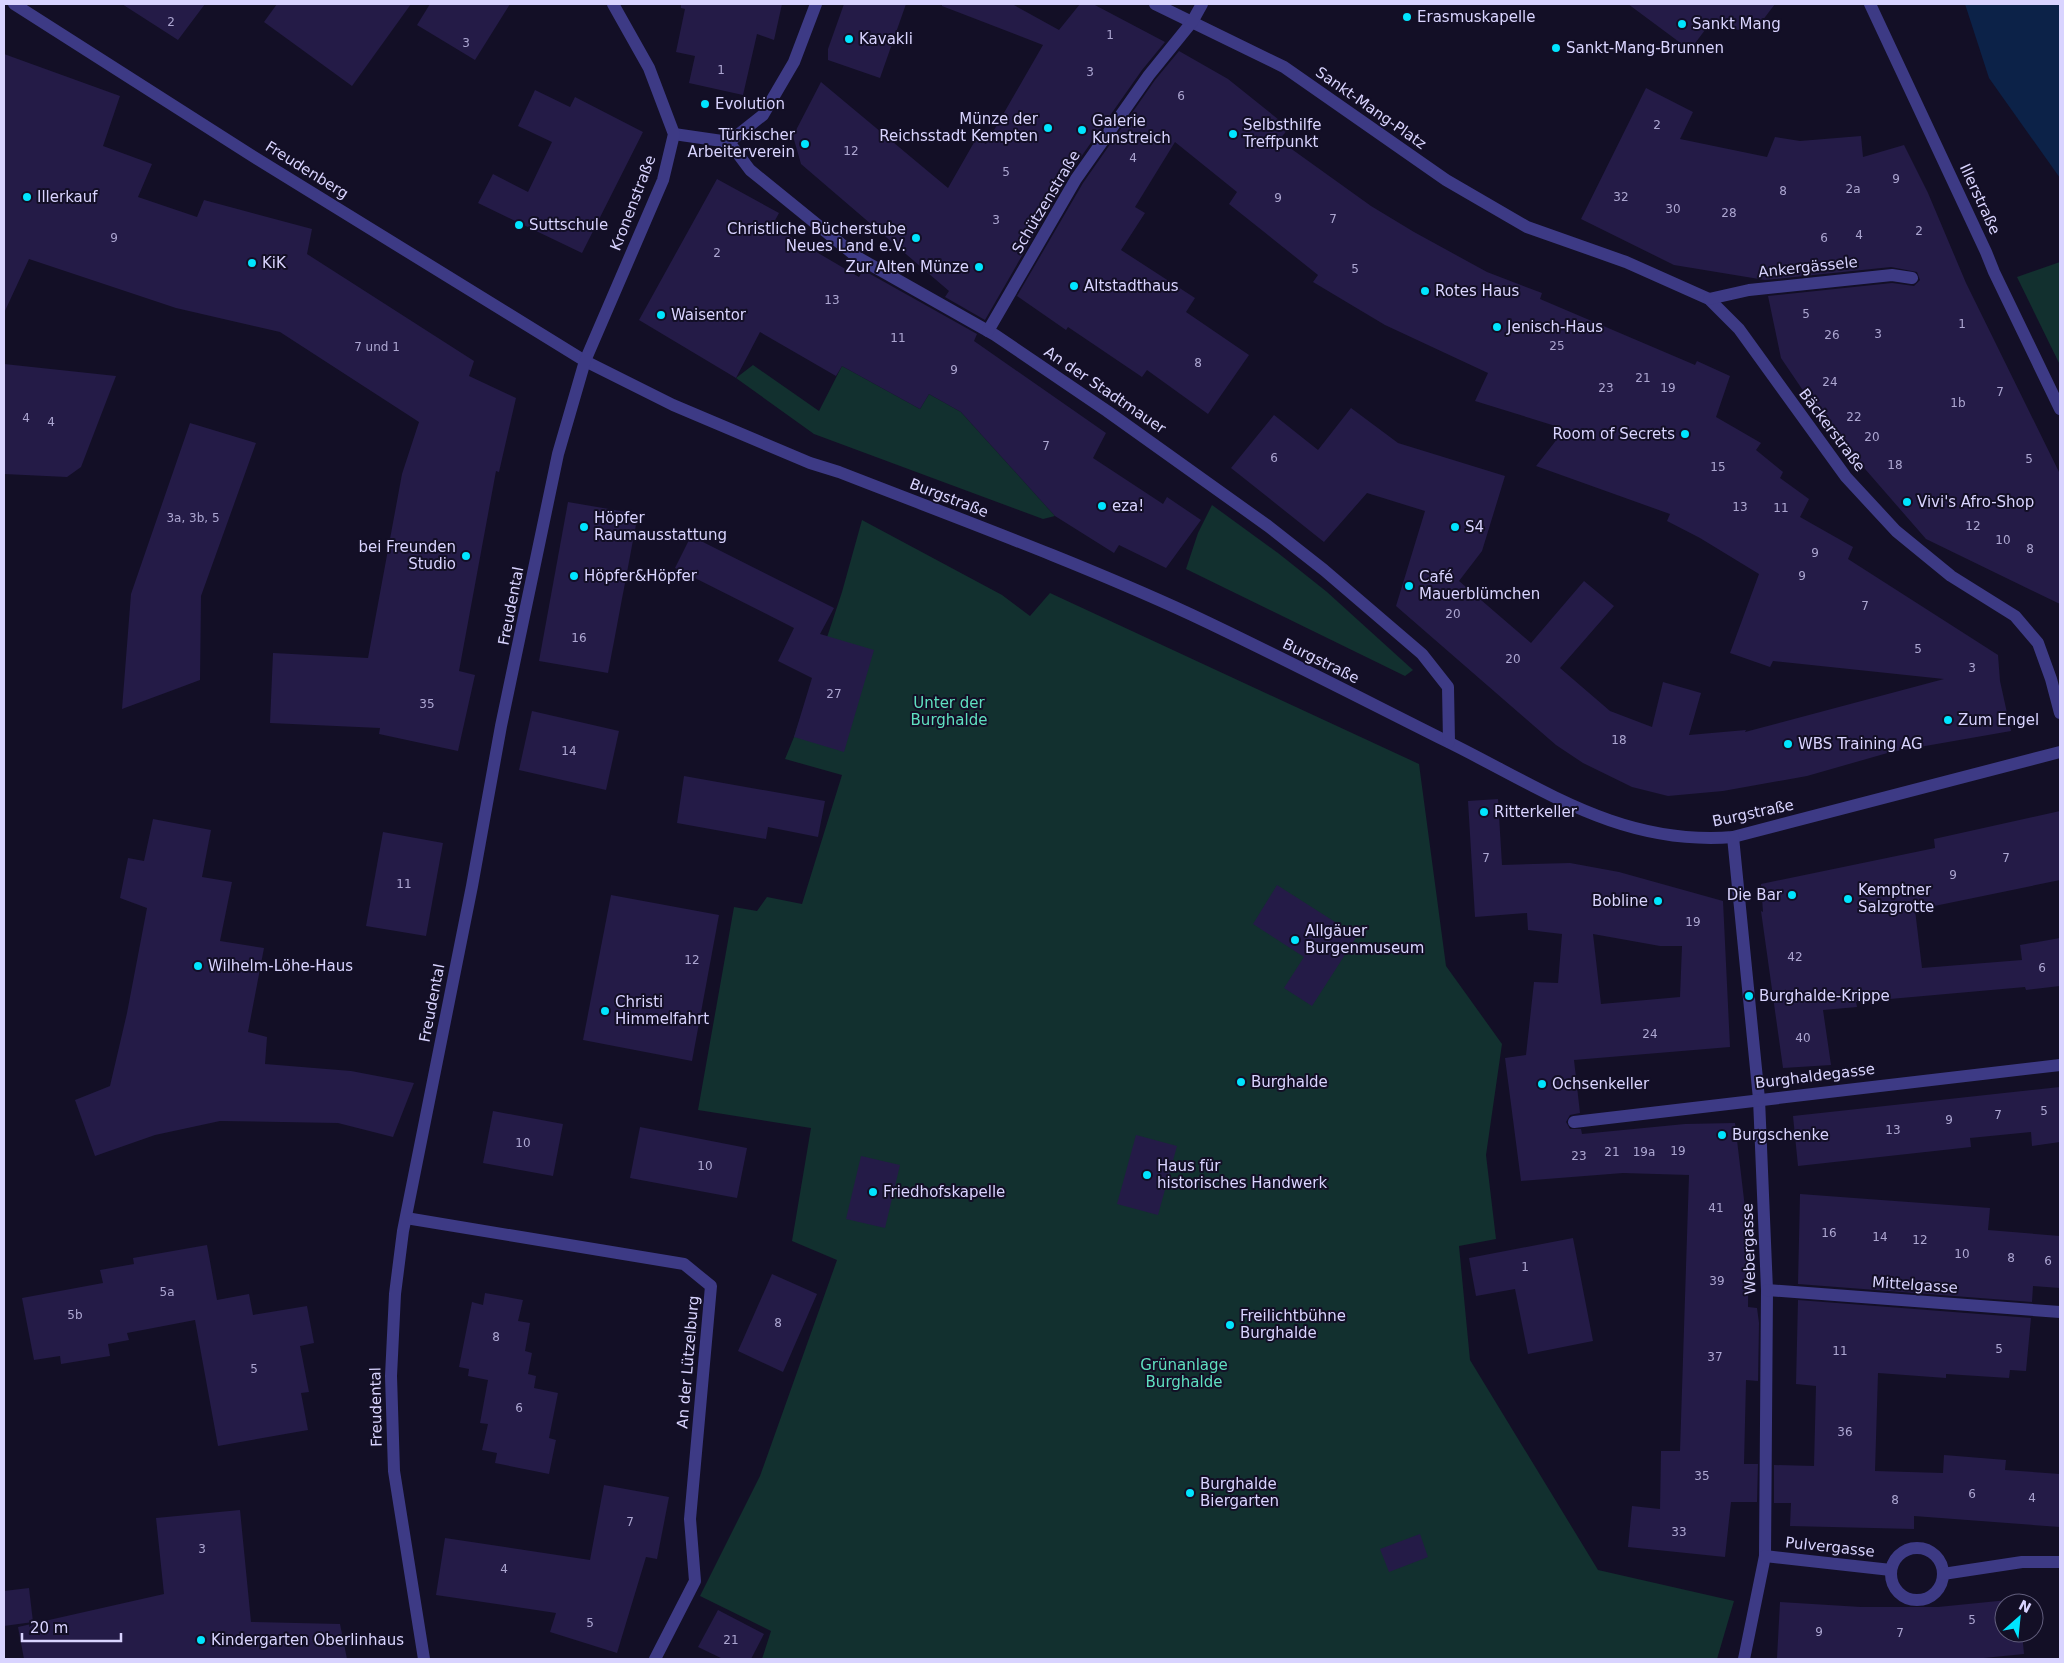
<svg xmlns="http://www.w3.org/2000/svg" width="2064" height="1663" font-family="'DejaVu Sans',sans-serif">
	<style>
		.green { fill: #12302f }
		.water { fill: #0c2248 }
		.building { fill: #241b47; fill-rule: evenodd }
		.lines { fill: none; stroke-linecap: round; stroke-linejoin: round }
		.minor { stroke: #3d3a85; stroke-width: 12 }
		.poi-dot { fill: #00e5ff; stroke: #130f26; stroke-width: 2 }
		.labels { text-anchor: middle; stroke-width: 4; stroke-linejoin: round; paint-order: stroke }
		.number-label { font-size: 12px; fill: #aca6d1 }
		.poi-label { font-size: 15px; fill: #d9d4ff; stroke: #130f26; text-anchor: start }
		.street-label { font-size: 15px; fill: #d9d4ff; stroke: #130f26 }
		.park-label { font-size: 15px; fill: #5fe0c0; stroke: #130f26 }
	</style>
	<rect width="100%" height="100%" fill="#130f26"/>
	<g class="green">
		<path d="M2060,262V365L2017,277Z"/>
		<path d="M753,365L819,411L842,366L920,409L929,394L961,412L1055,516L1043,519L814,434L736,378Z"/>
		<path d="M1212,505L1278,553L1327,592L1413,670L1405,676L1186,569L1198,533Z"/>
		<path d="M862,520L1002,595L1030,616L1050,593L1419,764L1446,966L1502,1044L1486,1155L1496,1239L1459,1246L1470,1360L1598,1570L1734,1601L1717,1659H762L771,1631L700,1596L760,1476L837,1260L792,1241L811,1128L698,1110L734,907L757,911L767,897L802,904L842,775L785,759L794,737L842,592Z"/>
	</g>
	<path class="water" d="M1965,4H2060V178L1989,78Z"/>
	<g class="building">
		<path d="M122,4H205L178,40Z"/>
		<path d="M277,4H411L352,86L264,22Z"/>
		<path d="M430,4H510L475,60L417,25Z"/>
		<path d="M681,4H782L774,40L757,34L743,95L689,83L695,56L676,52L685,9L681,8Z"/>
		<path d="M844,4H906L880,78L828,60V49Z"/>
		<path d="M942,4H1012L1059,30L1080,4H1093L1165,42L1142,70L1069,174L985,320L945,297L949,291L801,164L793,136L821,82L948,188L976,139L986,144L1043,45L942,6Z"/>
		<path d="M1628,4H1775L1756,29L1730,30L1714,18L1690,50Z"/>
		<path d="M1179,51L1228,79L1289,128L1279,140L1371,206L1414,232L1487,272L1542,293L1540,299L1695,365L1697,361L1730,376L1716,417L1761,443L1756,450L1783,472L1780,478L1809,499L1800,517L1853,547L1848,559L1998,655L2000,681L2011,731L1891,752L1807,776L1723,791L1668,796L1632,787L1583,763L1556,745L1396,606L1425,511L1367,493L1324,542L1231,468L1274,415L1318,450L1351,408L1398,443L1505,476L1482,551L1459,581L1531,643L1584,581L1614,606L1560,668L1610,711L1652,727L1663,682L1701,693L1689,735L1746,730L1745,732L1944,679L1773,661L1770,667L1730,653L1759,574L1700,538L1667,521L1670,514L1536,466L1565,429L1475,401L1488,373L1385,325L1313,282L1318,275L1229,204L1237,192L1175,142L1135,207L1145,213L1121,250L1195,298L1186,312L1249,355L1208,414L1147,370L1142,377L1068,327L1066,330L1017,296L1083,183L1155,80Z"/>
		<path d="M4,54L120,96L103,146L152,164L138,197L197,217L204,200L312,229L307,254L474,361L469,376L516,398L499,472L496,471L459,671L475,675L458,751L379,734L380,728L270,723L273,653L368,658L402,474L419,422L280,332L176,308L29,259L4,313Z"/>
		<path d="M1646,88L1693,112L1680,139L1767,157L1775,137L1800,141L1861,136L1863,157L1904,145L1928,193L1966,283L2060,474V604L1926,539L1825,423L1781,358L1768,296L1892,283L1914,286L1920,280L1917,272L1891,267L1765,280L1674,265L1581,219Z"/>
		<path d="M535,90L570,107L575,97L643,132L582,253L478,203L493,174L528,192L552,142L518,126Z"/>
		<path d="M717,179L779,213L772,226L859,277L863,270L977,334L974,341L1106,433L1093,458L1163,504L1167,497L1201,520L1166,568L1119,545L1114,553L1055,516L961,412L929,394L920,409L842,366L836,376L760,332L736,378L639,320Z"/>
		<path d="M4,364L116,376L81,467L67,477L4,474Z"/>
		<path d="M190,423L256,443L201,596L200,680L122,709L131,594Z"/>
		<path d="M568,502L638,514L608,673L539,661Z"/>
		<path d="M691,536L834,608L820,634L874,650L844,752L794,737L812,678L778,661L794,628L675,568Z"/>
		<path d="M532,711L619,731L606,790L519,770Z"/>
		<path d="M684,776L825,801L818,837L768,827L766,839L677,823Z"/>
		<path d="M1498,799L1502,865L1570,863L1619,872L1723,901L1730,1047L1574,1060L1580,1113L1570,1115L1566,1122L1570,1129H1581L1582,1134L1685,1124L1735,1123L1749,1242L1748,1307L1757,1308L1759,1323L1758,1381L1746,1380L1744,1464H1758L1757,1502H1731L1725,1557L1628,1547L1632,1506L1660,1509L1661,1451H1680L1689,1175L1623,1173L1521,1181L1505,1058L1526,1055L1534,982L1558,983L1562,934L1528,930L1527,913L1475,917L1468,801ZM1593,934L1660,946H1682L1680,997L1601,1004Z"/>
		<path d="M2060,811V880L1915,910L1922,968L2022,960L2020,945L2060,938V986L2026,990L2025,987L1856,1002L1857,1007L1823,1010L1831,1065L1783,1068L1761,911L1763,912L1761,884L1935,848L1934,839Z"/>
		<path d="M153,819L211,830L202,877L232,882L220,941L264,948L248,1032L267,1037L265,1064L351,1071L414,1083L393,1137L338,1123L220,1121L155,1135L95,1156L75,1100L110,1086L127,1013L147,908L120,898L128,858L144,861Z"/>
		<path d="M383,832L443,843L426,936L366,926Z"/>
		<path d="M1277,885L1357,936L1312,1006L1284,988L1304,957L1253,924Z"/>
		<path d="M611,895L719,915L692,1061L583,1040Z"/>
		<path d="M2060,1087V1142L2032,1146L2031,1132L1970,1138L1971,1147L1798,1166L1793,1116Z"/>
		<path d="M493,1111L563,1124L553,1176L483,1163Z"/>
		<path d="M640,1127L747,1148L737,1198L630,1178Z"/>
		<path d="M1136,1135L1177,1146L1158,1215L1117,1204Z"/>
		<path d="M861,1156L900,1165L885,1228L846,1219Z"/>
		<path d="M1800,1194L1990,1208L1988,1230L2060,1236V1288L2033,1286L2032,1302L1798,1284Z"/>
		<path d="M1573,1238L1593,1341L1528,1354L1515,1289L1476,1296L1469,1258Z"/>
		<path d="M207,1245L217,1300L249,1294L253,1315L307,1306L314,1343L300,1346L309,1392L301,1393L308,1430L218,1446L195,1320L127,1333L129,1340L108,1344L110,1356L61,1364L60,1356L34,1360L22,1298L103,1283L100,1270L134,1264L133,1258Z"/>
		<path d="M772,1274L817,1294L783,1372L738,1351Z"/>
		<path d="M485,1293L523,1300L518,1321L530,1323L525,1351L532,1353L528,1374L536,1376L534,1388L558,1393L549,1438L556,1440L549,1474L495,1463L497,1453L482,1450L488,1424L480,1423L488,1380L468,1376L469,1369L459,1367L472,1302L483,1305Z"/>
		<path d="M1798,1300L2031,1318L2026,1371L2010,1370L2009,1378L1946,1374V1378L1878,1373L1875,1471L1943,1473L1944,1455L2006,1460L2005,1470L2060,1474V1527L1914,1516V1529L1790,1526L1791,1503H1774V1465L1814,1466L1816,1386L1796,1384Z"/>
		<path d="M604,1485L669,1497L657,1559L646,1557L617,1653L550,1632L556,1613L436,1595L445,1538L590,1560Z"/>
		<path d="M240,1510L251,1622L340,1624L347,1659H24L18,1627L164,1594L156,1518Z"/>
		<path d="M1420,1534L1428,1557L1389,1572L1380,1549Z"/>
		<path d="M29,1588L33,1622L4,1626V1591Z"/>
		<path d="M2018,1599L2019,1603H2004V1633H2022L2024,1654L1974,1659L1777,1658L1780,1602L1861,1607H1938Z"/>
		<path d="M718,1610L764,1634L751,1659H723L698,1647Z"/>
	</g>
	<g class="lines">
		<g class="minor">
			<path d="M14,4L254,157L585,361L673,405L810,463L839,472C957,518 1077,562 1192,615C1277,655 1362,699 1446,741C1542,788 1620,846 1733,837L2060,752"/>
			<path d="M1155,4L1284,67L1446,180L1527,227L1626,262L1709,299L1739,329L1846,477L1896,531L1951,576L2015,616L2038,643L2051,679L2060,713"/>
			<path d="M1870,4L1986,252L1994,272L2060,409"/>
			<path d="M674,134L729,142L750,170L857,257L995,335L1107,411L1268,526L1324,570L1422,654L1448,687L1449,742"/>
			<path d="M729,142L763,115L794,62L816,4"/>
			<path d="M1709,299L1749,290L1892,275L1912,278"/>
			<path d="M988,331L1076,179L1149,75L1192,22L1202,4"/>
			<path d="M1733,837L1759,1099L1767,1290L1765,1556L1744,1659"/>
			<path d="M1574,1122L2060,1065"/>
			<path d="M406,1218L684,1264L711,1286L690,1519L695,1581L655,1659"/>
			<path d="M1767,1290L2060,1312"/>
			<circle cx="1917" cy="1574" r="26"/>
			<path d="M1765,1556L1891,1570"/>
			<path d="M1943,1574L2022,1562H2060"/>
			<path d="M424,1659L394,1471L391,1376L395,1294L403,1231L472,886L501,726L558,454L585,361L663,180L674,134L649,68L613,4"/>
		</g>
	</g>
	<g class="poi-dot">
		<circle cx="1407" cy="17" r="5"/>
		<circle cx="1682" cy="24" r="5"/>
		<circle cx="849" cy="39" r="5"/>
		<circle cx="1556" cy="48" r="5"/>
		<circle cx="705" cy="104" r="5"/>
		<circle cx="1048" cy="128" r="5"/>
		<circle cx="1082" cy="130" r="5"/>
		<circle cx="1233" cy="134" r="5"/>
		<circle cx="805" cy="144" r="5"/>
		<circle cx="27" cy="197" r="5"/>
		<circle cx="519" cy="225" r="5"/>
		<circle cx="916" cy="238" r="5"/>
		<circle cx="252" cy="263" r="5"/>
		<circle cx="979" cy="267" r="5"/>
		<circle cx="1074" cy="286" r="5"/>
		<circle cx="1425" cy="291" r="5"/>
		<circle cx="661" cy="315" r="5"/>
		<circle cx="1497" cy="327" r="5"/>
		<circle cx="1685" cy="434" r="5"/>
		<circle cx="1907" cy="502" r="5"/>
		<circle cx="1102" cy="506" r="5"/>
		<circle cx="584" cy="527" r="5"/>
		<circle cx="1455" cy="527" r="5"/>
		<circle cx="466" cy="556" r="5"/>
		<circle cx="574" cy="576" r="5"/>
		<circle cx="1409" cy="586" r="5"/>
		<circle cx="1948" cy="720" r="5"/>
		<circle cx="1788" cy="744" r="5"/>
		<circle cx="1484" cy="812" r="5"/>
		<circle cx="1792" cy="895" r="5"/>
		<circle cx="1848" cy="899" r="5"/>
		<circle cx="1658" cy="901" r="5"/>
		<circle cx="1295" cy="940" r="5"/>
		<circle cx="198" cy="966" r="5"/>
		<circle cx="1749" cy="996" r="5"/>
		<circle cx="605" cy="1011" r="5"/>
		<circle cx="1241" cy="1082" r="5"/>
		<circle cx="1542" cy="1084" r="5"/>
		<circle cx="1722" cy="1135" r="5"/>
		<circle cx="1147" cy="1175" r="5"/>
		<circle cx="873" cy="1192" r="5"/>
		<circle cx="1230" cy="1325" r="5"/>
		<circle cx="1190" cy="1493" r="5"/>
		<circle cx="201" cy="1640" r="5"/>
	</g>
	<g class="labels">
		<g class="number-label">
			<text x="171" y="26">2</text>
			<text x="1110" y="39">1</text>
			<text x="466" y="47">3</text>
			<text x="721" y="74">1</text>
			<text x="1090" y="76">3</text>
			<text x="1181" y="100">6</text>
			<text x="1657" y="129">2</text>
			<text x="851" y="155">12</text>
			<text x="1133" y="162">4</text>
			<text x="1006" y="176">5</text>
			<text x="1896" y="183">9</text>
			<text x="1853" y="193">2a</text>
			<text x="1783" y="195">8</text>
			<text x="1621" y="201">32</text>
			<text x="1278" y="202">9</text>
			<text x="1673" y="213">30</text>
			<text x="1729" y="217">28</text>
			<text x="1333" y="223">7</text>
			<text x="996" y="224">3</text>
			<text x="1919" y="235">2</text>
			<text x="1859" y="239">4</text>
			<text x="114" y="242">9</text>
			<text x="1824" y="242">6</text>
			<text x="717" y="257">2</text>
			<text x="1355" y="273">5</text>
			<text x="832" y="304">13</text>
			<text x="1806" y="318">5</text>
			<text x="1962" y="328">1</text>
			<text x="1878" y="338">3</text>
			<text x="1832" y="339">26</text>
			<text x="898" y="342">11</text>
			<text x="1557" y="350">25</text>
			<text x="377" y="351">7 und 1</text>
			<text x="1198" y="367">8</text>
			<text x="954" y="374">9</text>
			<text x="1643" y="382">21</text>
			<text x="1830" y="386">24</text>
			<text x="1606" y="392">23</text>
			<text x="1668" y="392">19</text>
			<text x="2000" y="396">7</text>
			<text x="1958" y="407">1b</text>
			<text x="1854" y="421">22</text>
			<text x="26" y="422">4</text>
			<text x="51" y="426">4</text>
			<text x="1872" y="441">20</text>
			<text x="1046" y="450">7</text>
			<text x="1274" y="462">6</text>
			<text x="2029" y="463">5</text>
			<text x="1895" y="469">18</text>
			<text x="1718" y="471">15</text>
			<text x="1740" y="511">13</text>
			<text x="1781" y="512">11</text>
			<text x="193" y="522">3a, 3b, 5</text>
			<text x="1973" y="530">12</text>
			<text x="2003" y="544">10</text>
			<text x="2030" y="553">8</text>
			<text x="1815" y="557">9</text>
			<text x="1802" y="580">9</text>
			<text x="1865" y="610">7</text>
			<text x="1453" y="618">20</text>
			<text x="579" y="642">16</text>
			<text x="1918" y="653">5</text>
			<text x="1513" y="663">20</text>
			<text x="1972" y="672">3</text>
			<text x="834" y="698">27</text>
			<text x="427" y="708">35</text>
			<text x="1619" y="744">18</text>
			<text x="569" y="755">14</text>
			<text x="1486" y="862">7</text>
			<text x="2006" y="862">7</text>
			<text x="1953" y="879">9</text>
			<text x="404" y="888">11</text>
			<text x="1693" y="926">19</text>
			<text x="1795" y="961">42</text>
			<text x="692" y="964">12</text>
			<text x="2042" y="972">6</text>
			<text x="1650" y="1038">24</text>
			<text x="1803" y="1042">40</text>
			<text x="2044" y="1115">5</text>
			<text x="1998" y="1119">7</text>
			<text x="1949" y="1124">9</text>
			<text x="1893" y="1134">13</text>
			<text x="523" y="1147">10</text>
			<text x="1678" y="1155">19</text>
			<text x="1612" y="1156">21</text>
			<text x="1644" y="1156">19a</text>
			<text x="1579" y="1160">23</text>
			<text x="705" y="1170">10</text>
			<text x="1716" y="1212">41</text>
			<text x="1829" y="1237">16</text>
			<text x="1880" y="1241">14</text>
			<text x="1920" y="1244">12</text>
			<text x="1962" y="1258">10</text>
			<text x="2011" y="1262">8</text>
			<text x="2048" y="1265">6</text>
			<text x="1525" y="1271">1</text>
			<text x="1717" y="1285">39</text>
			<text x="167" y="1296">5a</text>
			<text x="75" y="1319">5b</text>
			<text x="778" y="1327">8</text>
			<text x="496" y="1341">8</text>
			<text x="1999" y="1353">5</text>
			<text x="1840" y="1355">11</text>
			<text x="1715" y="1361">37</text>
			<text x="254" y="1373">5</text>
			<text x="519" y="1412">6</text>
			<text x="1845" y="1436">36</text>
			<text x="1702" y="1480">35</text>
			<text x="1972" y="1498">6</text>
			<text x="2032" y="1502">4</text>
			<text x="1895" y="1504">8</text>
			<text x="630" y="1526">7</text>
			<text x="1679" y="1536">33</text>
			<text x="202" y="1553">3</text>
			<text x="504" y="1573">4</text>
			<text x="1972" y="1624">5</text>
			<text x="590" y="1627">5</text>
			<text x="1819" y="1636">9</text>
			<text x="1900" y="1637">7</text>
			<text x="731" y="1644">21</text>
		</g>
		<g class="poi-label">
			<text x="1417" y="22">Erasmuskapelle</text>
			<text x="1692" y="29">Sankt Mang</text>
			<text x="859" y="44">Kavakli</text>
			<text x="1566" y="53">Sankt-Mang-Brunnen</text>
			<text x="715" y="109">Evolution</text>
			<text x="1038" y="124" text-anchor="end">Münze der<tspan x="1038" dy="17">Reichsstadt Kempten</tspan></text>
			<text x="1092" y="126">Galerie<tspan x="1092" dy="17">Kunstreich</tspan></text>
			<text x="1243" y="130">Selbsthilfe<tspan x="1243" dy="17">Treffpunkt</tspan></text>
			<text x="795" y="140" text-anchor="end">Türkischer<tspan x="795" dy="17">Arbeiterverein</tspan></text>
			<text x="37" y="202">Illerkauf</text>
			<text x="529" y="230">Suttschule</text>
			<text x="906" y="234" text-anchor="end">Christliche Bücherstube<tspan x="906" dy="17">Neues Land e.V.</tspan></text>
			<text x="262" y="268">KiK</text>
			<text x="969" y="272" text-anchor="end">Zur Alten Münze</text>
			<text x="1084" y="291">Altstadthaus</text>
			<text x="1435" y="296">Rotes Haus</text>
			<text x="671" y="320">Waisentor</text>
			<text x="1507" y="332">Jenisch-Haus</text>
			<text x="1675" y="439" text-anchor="end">Room of Secrets</text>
			<text x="1917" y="507">Vivi's Afro-Shop</text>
			<text x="1112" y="511">eza!</text>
			<text x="594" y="523">Höpfer<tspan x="594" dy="17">Raumausstattung</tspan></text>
			<text x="1465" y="532">S4</text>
			<text x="456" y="552" text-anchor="end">bei Freunden<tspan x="456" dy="17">Studio</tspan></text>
			<text x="584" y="581">Höpfer&amp;Höpfer</text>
			<text x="1419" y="582">Café<tspan x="1419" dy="17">Mauerblümchen</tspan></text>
			<text x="1958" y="725">Zum Engel</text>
			<text x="1798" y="749">WBS Training AG</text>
			<text x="1494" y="817">Ritterkeller</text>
			<text x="1858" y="895">Kemptner<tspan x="1858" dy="17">Salzgrotte</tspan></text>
			<text x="1782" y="900" text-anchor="end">Die Bar</text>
			<text x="1648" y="906" text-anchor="end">Bobline</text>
			<text x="1305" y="936">Allgäuer<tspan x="1305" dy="17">Burgenmuseum</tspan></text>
			<text x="208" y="971">Wilhelm-Löhe-Haus</text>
			<text x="1759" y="1001">Burghalde-Krippe</text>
			<text x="615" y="1007">Christi<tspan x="615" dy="17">Himmelfahrt</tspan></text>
			<text x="1251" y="1087">Burghalde</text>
			<text x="1552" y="1089">Ochsenkeller</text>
			<text x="1732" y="1140">Burgschenke</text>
			<text x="1157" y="1171">Haus für<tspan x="1157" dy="17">historisches Handwerk</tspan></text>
			<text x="883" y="1197">Friedhofskapelle</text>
			<text x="1240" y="1321">Freilichtbühne<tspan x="1240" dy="17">Burghalde</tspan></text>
			<text x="1200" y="1489">Burghalde<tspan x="1200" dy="17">Biergarten</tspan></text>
			<text x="211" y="1645">Kindergarten Oberlinhaus</text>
		</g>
		<g class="street-label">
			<text transform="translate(1371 108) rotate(35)" y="5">Sankt-Mang-Platz</text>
			<text transform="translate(307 170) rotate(32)" y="5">Freudenberg</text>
			<text transform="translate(1980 199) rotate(65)" y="5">Illerstraße</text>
			<text transform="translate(1046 202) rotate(-59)" y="5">Schützenstraße</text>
			<text transform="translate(633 203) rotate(-69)" y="5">Kronenstraße</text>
			<text transform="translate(1808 267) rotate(-6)" y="5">Ankergässele</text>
			<text transform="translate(1105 390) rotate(34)" y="5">An der Stadtmauer</text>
			<text transform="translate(1832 430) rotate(53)" y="5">Bäckerstraße</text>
			<text transform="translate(949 498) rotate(21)" y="5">Burgstraße</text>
			<text transform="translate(511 606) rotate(-79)" y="5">Freudental</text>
			<text transform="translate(1321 661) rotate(26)" y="5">Burgstraße</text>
			<text transform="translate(1753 813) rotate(-12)" y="5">Burgstraße</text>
			<text transform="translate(432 1003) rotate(-79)" y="5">Freudental</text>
			<text transform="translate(1815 1076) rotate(-7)" y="5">Burghaldegasse</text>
			<text transform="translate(1749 1249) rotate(-92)" y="5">Webergasse</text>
			<text transform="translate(1915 1285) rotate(4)" y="5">Mittelgasse</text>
			<text transform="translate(688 1362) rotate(-85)" y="5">An der Lützelburg</text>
			<text transform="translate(376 1407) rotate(-91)" y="5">Freudental</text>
			<text transform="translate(1830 1547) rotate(6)" y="5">Pulvergasse</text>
		</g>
		<g class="park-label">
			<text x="949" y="708">Unter der<tspan x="949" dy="17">Burghalde</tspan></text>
			<text x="1184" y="1370">Grünanlage<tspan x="1184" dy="17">Burghalde</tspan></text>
		</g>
	</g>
	<rect width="2064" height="1663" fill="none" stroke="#d9d4ff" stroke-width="10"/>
	<g transform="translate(2019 1618) rotate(27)"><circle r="24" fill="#130f26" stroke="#625e7d"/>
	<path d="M0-4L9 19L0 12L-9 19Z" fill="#00e5ff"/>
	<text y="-8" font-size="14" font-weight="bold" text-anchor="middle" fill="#d9d4ff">N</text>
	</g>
	<path d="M22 1633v8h99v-8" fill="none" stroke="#d9d4ff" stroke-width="2.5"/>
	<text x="30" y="1633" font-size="15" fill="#d9d4ff" stroke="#130f26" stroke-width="4" paint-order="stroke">20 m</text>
</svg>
